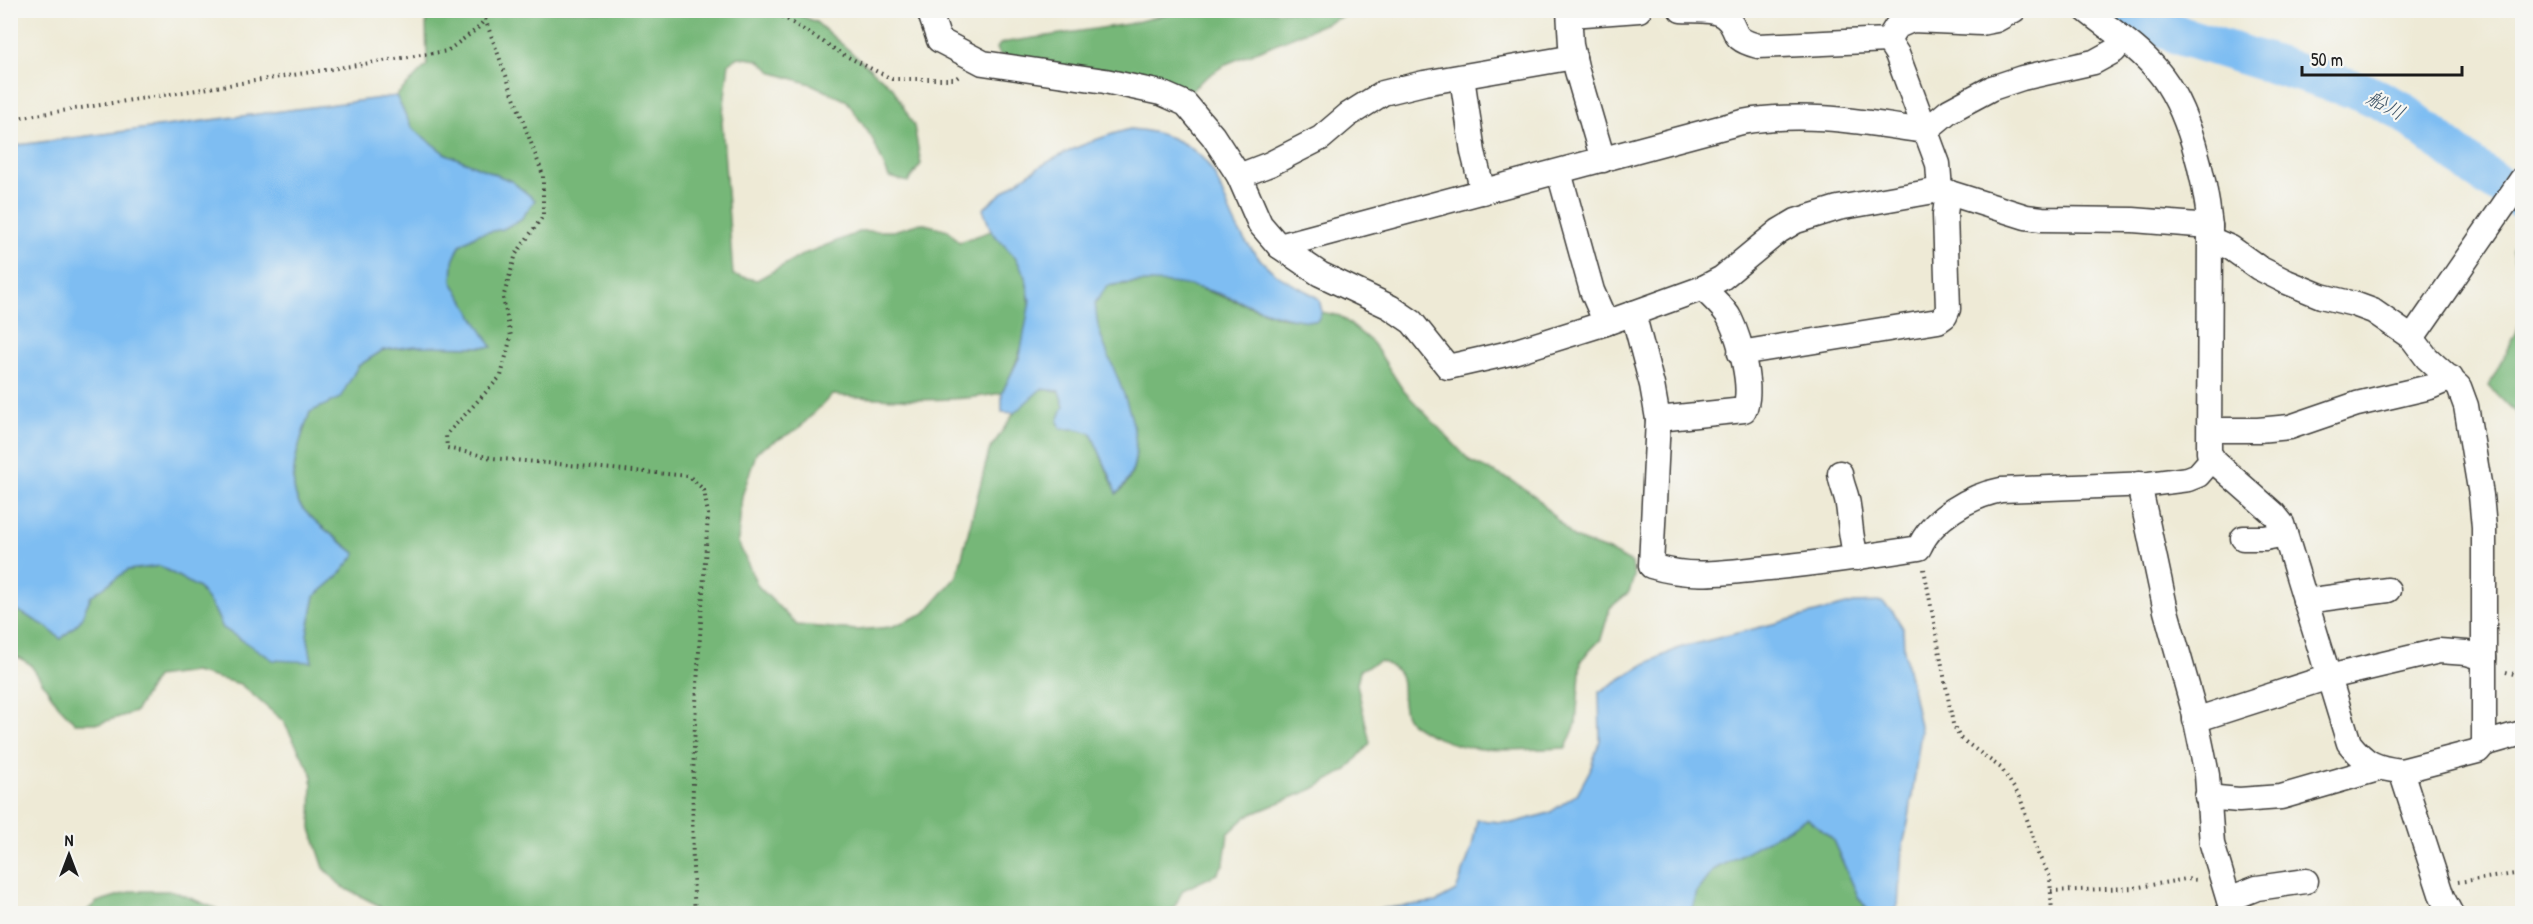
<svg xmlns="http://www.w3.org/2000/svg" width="2533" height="924" font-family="'Patrick Hand','Klee One',sans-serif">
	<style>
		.forest { fill: #76b778; stroke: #496a4a; stroke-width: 1.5 }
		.water { fill: #7ebdf2; stroke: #4d6c87; stroke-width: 1.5 }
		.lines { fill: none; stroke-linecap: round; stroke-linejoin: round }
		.river { stroke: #7ebdf2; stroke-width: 39 }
		.minor-casing { stroke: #3c3b38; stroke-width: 27 }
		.path { stroke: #3c3b38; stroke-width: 4; stroke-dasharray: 1.5 4.5; stroke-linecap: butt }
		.minor { stroke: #fff; stroke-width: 24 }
		.labels { text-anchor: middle; stroke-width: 4.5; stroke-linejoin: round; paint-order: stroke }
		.water-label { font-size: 20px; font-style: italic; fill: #3e5467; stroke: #f6f6f2 }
	</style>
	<rect width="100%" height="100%" fill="#f6f6f2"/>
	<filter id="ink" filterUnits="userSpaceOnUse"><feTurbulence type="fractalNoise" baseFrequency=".0167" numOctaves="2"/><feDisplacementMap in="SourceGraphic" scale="12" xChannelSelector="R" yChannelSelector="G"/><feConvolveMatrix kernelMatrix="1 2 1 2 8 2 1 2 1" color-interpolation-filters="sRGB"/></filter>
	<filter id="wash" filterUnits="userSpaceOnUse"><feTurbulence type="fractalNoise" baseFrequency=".008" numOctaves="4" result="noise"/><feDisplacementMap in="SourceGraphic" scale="24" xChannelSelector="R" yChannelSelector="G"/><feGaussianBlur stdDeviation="1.35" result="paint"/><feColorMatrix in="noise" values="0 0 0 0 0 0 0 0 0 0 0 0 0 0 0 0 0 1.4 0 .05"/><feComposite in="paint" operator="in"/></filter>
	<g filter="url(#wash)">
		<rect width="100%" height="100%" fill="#eeead6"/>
		<g class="forest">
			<path d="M423,10L790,11L816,22L893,88L914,126L921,164L908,182L889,177L872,138L847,101L811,84L774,73L758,60L739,57L729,63L722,122L733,275L757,280L804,254L862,231H893L921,223L948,230L959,242L991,231C999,240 1009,249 1016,259C1044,301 1022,353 1002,393C946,404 889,399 832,395L798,429L757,451L742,496L738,542L758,586L797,625L857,630L891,627L925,613L957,576L989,451L1014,413L1041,389L1059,391L1064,406L1058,421L1061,429H1077L1091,433L1117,494C1163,454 1112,376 1099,330C1097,322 1096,312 1095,303L1107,286L1157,281L1190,285L1280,317L1317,321L1322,312L1340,316L1373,343L1403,390L1471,462L1511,480L1535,496L1574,538L1609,551L1632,563L1634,577L1629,592L1610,608L1601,639L1581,660L1576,724L1566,748C1538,749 1509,751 1482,749C1462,748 1411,733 1405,713C1397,687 1413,672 1379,661L1360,670L1357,684L1370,743L1347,770L1313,789L1247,816L1228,834L1224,863L1217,874L1183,890L1171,914L387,913L378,905L342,887L324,868L311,829L312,774L283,721L240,684L194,672L156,677L135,712L100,723H75L58,705L30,664L11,653V607L44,625L61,639L80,621L91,596L128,570L160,566L199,588L214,609L223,628L312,662L307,634L315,596L337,577L356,554C339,539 318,526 303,509C282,486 301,437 310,412L340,397L358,366L383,350L415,346L491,347L452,282L453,261L460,245L478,234L503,229L521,219L535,200L511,181L444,153L412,128L396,96L427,65L426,15Z"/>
			<path d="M1180,11H1356L1226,64L1200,82L1187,95L1000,55L997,48L1000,44L1007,42L1128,24Z"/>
			<path d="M2522,216V287L2512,251Z"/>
			<path d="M2522,319V418L2509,407L2489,386Z"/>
			<path d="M1807,818L1832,838L1859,898L1870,913L1692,914L1697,891L1713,870Z"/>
			<path d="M133,891H173L217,909L221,913H84L97,902Z"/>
		</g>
		<g class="water">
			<path d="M396,96L412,128L444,153L511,181L535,200L521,219L503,229L478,234L460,245L453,261L452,282L492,347L415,346L383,350L358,366L340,398L310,412C301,437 282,486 303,509C318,526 339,540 356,554L337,577L315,596L307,634L312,662L273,660L223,628L214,609L199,588L160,566L128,570L91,596L80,621L61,639L44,625L11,607V146Z"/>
			<path d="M1130,129C1166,131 1202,146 1217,180C1227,203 1234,228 1250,247C1258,258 1268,268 1279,276C1292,285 1307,290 1319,299L1322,312L1317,321C1282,321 1253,305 1220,294C1183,281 1146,279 1107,286L1095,303C1096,312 1097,322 1099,330C1113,377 1163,453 1116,494L1111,478L1091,433L1077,429H1061L1058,421L1064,406L1059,391L1041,389L1014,413L1002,412V393L1020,356L1030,301L1026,278L1016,258L991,231L983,209C1025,171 1076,143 1130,129Z"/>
			<path d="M1882,602L1893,612L1903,628L1904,650L1921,731L1909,818L1902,850L1898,905L1892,913H1870L1859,898L1832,838L1807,818L1713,870L1697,891L1692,913H1381L1379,909L1436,902L1456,891L1472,847L1477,820L1513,823L1549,813L1577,794L1590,770L1600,740L1599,692L1645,664L1679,648L1854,603Z"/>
		</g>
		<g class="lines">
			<path class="river" d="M2130,10L2178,35L2363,92L2399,109L2474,168L2522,200"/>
		</g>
	</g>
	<g filter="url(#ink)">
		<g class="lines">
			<g class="minor-casing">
				<g id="minor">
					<path d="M929,10L939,40L983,63L1105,81L1161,93L1186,104L1213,136L1239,176L1260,224L1279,246L1320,274L1390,307L1412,322L1448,367L1510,353L1606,323L1703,288L1722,278L1779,231L1796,221L1838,208L1940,190L2026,217L2042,219L2133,220L2210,226"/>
					<path d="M1569,10L1571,45L1577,71L1603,160"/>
					<path d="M1681,10C1694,11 1713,8 1724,16C1741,28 1726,38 1758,46L1888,40L1896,27L1912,20L1981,23L1996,20L2014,10"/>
					<path d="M2086,10C2109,29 2138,47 2157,70C2189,107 2205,178 2210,226L2209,453L2215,462L2274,514L2282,524L2349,743C2366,764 2375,768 2401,771L2442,897L2451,914"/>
					<path d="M1571,15L1639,10"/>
					<path d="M1888,40L1897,54L1938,164L1940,190"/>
					<path d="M1462,77L1473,152L1483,192"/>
					<path d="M1559,172L1592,291L1606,323"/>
					<path d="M1239,176L1270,164L1321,138L1348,115L1383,93L1424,83L1574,57"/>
					<path d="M2210,239L2231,248L2259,268L2287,282L2321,296L2354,304L2373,311L2412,338L2427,358L2459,387L2466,406L2481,495L2484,528V744"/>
					<path d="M1279,246L1742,122C1804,111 1863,122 1925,131L1949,111L1992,88L2022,78L2094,62L2114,51L2123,40"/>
					<path d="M1633,313L1652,385L1658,419L1651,566C1692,579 1727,572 1769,568C1819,563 1869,556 1919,548C1932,518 1970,496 2001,490L2149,484L2188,479L2198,475L2212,459"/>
					<path d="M2412,338L2522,179"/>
					<path d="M1740,353L1938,321L1945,316L1948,309L1945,214L1948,192"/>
					<path d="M1658,419L1744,410C1754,389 1740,340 1730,319C1725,308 1711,297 1703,288"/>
					<path d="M2210,430H2258L2290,427L2357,404L2430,387L2451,378"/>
					<path d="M1840,473C1841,485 1847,494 1848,505C1851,524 1850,540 1857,558"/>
					<path d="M2139,484L2166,611L2193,707L2202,750L2207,775L2212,844L2233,914"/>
					<path d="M2243,538H2265L2285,534"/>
					<path d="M2305,601L2388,590"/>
					<path d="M2195,720L2329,677L2439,651L2467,653L2484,658"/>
					<path d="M2401,771L2478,751L2484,744L2522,733"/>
					<path d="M2207,797L2239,800L2281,797L2378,769"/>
					<path d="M2229,899L2257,888L2306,881"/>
				</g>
			</g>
			<g class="path">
				<path d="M772,10L844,55L892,79H955L959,76"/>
				<path d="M485,19L543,175V216L516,254L503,298L511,336L501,376L446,435L447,448L492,458L689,476L704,490L708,514C700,647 687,780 695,914"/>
				<path d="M10,119L447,51L477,29L493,10"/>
				<path d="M1924,569L1953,724L1960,738L2001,768L2020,797L2038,854L2050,877L2052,914"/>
				<path d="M2506,672L2522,676"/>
				<path d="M2458,882L2522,873"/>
				<path d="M2051,891L2134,888L2186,879L2199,880"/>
			</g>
			<use href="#minor" class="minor"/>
		</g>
	</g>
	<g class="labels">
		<g class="water-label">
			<text transform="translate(2386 105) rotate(28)" y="7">船川</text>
		</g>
	</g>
	<rect width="2533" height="924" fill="none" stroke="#f6f6f2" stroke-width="36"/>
	<g transform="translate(69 855)" stroke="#f6f6f2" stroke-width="4.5" paint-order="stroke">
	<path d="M0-4.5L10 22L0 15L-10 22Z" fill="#1c1c1c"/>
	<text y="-9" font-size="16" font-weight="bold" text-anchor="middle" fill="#1c1c1c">N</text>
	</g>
	<path d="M2302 66v9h160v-9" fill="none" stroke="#1c1c1c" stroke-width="3"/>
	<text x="2311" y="66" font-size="18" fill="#1c1c1c" stroke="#f6f6f2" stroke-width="4.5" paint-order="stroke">50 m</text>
</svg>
